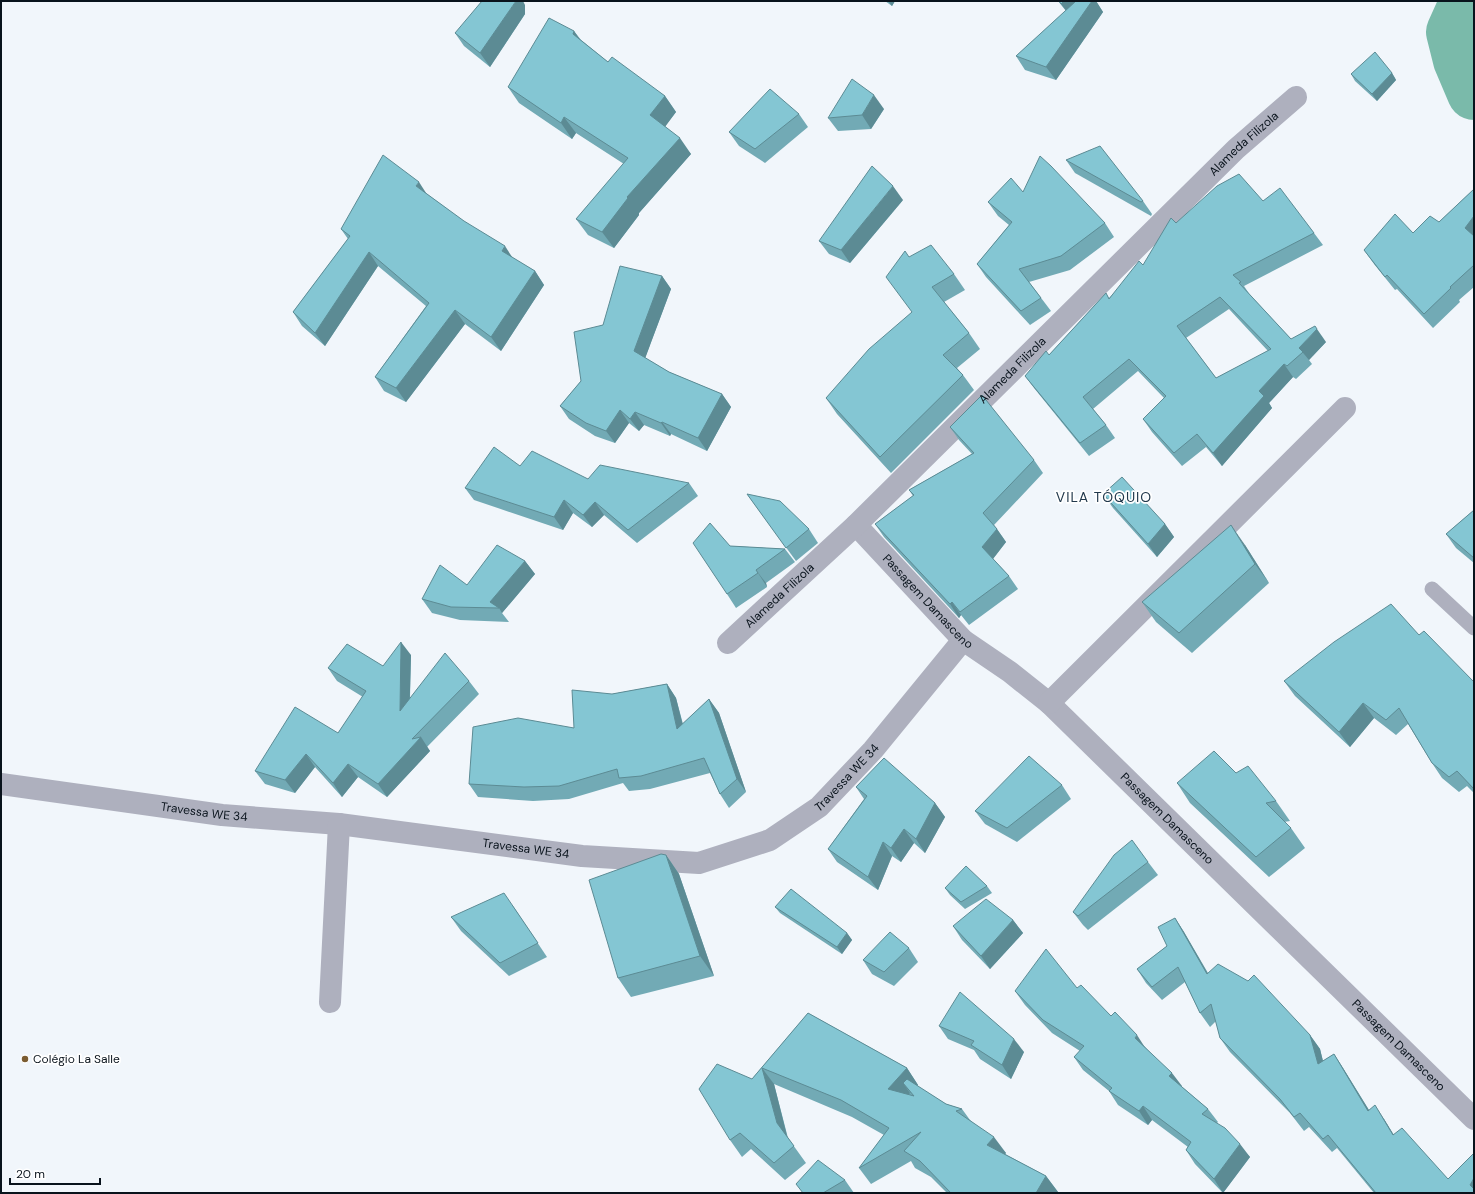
<svg xmlns="http://www.w3.org/2000/svg" width="1475" height="1194" font-family="'DM Sans',sans-serif">
	<style>
		.lines { fill: none; stroke-linecap: round; stroke-linejoin: round }
		.river { stroke: #7abaaa; stroke-width: 54 }
		.service { stroke: #aeb0be; stroke-width: 15 }
		.minor { stroke: #aeb0be; stroke-width: 22 }
		.wall { fill: #72aab5; fill-rule: evenodd }
		.shaded-wall { fill: #5c8b94 }
		.building { fill: #84c6d3; stroke: #5c8b94; fill-rule: evenodd }
		.poi-dot { fill: #7b5c31; stroke: #fff; stroke-width: 1.5 }
		.labels { text-anchor: middle; stroke-width: 3.5; stroke-linejoin: round; paint-order: stroke }
		.street-label { font-size: 12px; fill: #09131c; stroke: #fff }
		.poi-label { font-size: 12px; fill: #09131c; stroke: #fff; text-anchor: start }
		.quarter-label { font-size: 14px; letter-spacing: 1px; fill: #21384b; stroke: #fff }
	</style>
	<rect width="100%" height="100%" fill="#f1f6fb"/>
	<g class="lines">
		<path class="river" d="M1467,1L1453,32L1460,60L1474,93"/>
		<path class="service" d="M1432,589L1474,628"/>
		<g class="minor">
			<path id="s1" d="M856,525L963,640L1010,672L1049,703L1474,1119"/>
			<path id="s2" d="M728,643L856,525L1236,149L1296,97"/>
			<path d="M1049,703L1345,408"/>
			<path id="s3" d="M1,784L222,815L339,824L582,856L699,863L770,840L819,807L873,750L963,640"/>
			<path d="M330,1002L339,824"/>
		</g>
	</g>
	<g class="wall">
		<path d="M885,1H895L892,6Z"/>
		<path d="M1058,1H1096L1103,12L1056,80L1025,70L1016,56L1066,11Z"/>
		<path d="M525,5V14L490,67L464,46L455,33Z"/>
		<path d="M574,31L581,40L608,62L665,96L676,112L665,126L691,154L639,213V215L614,248L588,235L576,219L624,164L576,133L572,139L519,103L508,87Z"/>
		<path d="M1392,73L1396,80L1377,101L1355,81L1351,74Z"/>
		<path d="M884,109L871,129L838,131L828,118Z"/>
		<path d="M799,114L808,127L765,163L739,146L729,132Z"/>
		<path d="M1066,160L1143,201L1152,214L1151,216L1075,173Z"/>
		<path d="M1474,189V287L1459,300L1460,302L1433,328L1397,289L1395,290L1374,264L1364,250L1413,233L1439,222Z"/>
		<path d="M1023,192L1105,223L1114,237L1070,270L1029,282L1051,311L1030,325L986,277L977,264L1009,225L998,216L988,202Z"/>
		<path d="M427,194L513,258L535,271L544,285L501,351L465,324L406,402L384,391L375,377L426,306L378,266L325,346L302,326L293,312L348,239L341,229Z"/>
		<path d="M903,200L850,263L829,254L819,241Z"/>
		<path d="M1263,201L1314,233L1323,245L1244,286L1250,295L1291,339L1326,342L1309,360L1312,364L1296,379L1293,377L1269,403L1272,408L1222,466L1206,447L1182,466L1152,432L1143,419L1164,398L1138,371L1093,409L1106,425L1115,438L1089,456L1034,388L1025,376L1049,355L1106,293L1109,298L1143,265L1176,223ZM1229,309L1268,351L1216,378L1186,338Z"/>
		<path d="M909,257L954,274L965,290L944,302L969,333L980,349L957,368L963,375L974,390L891,473L837,414L826,398L912,312Z"/>
		<path d="M662,276L671,289L645,358L669,372L722,394L731,407L707,451L671,434L670,436L644,425L639,431L629,423L615,443L595,436L569,419L560,406L581,381L603,325Z"/>
		<path d="M950,427L1034,460L1043,473L994,525L1006,542L993,559L1009,576L1018,589L969,625L961,615L959,618L884,537L875,524L913,496L909,490L972,454L959,440Z"/>
		<path d="M520,466L588,479L689,483L698,496L637,543L604,515L592,527L573,513L563,530L474,500L465,488Z"/>
		<path d="M747,494L809,529L818,543L796,561Z"/>
		<path d="M1103,494L1165,524L1174,537L1157,557L1113,508Z"/>
		<path d="M1474,510V563L1456,548L1446,534Z"/>
		<path d="M1245,545L1269,583L1192,653L1156,622L1142,602Z"/>
		<path d="M730,546L785,549L795,562L766,583L767,587L736,608L727,594Z"/>
		<path d="M525,561L535,574L502,613L509,622L460,620L432,613L422,599L467,585Z"/>
		<path d="M1419,635L1474,682V793L1467,786L1459,792L1442,778L1432,763L1408,724L1396,735L1374,718L1350,747L1295,696L1284,681Z"/>
		<path d="M411,655L410,698L469,681L479,694L427,747L430,751L387,797L358,777L342,797L315,767L295,793L265,784L255,771L338,733L363,697L337,681L328,668L383,666Z"/>
		<path d="M667,684L676,698L683,724L709,699L719,713L746,792L729,808L720,794L710,773L650,789L629,791L623,783L569,799L533,801L478,797L469,784L574,728L612,694Z"/>
		<path d="M1236,773L1276,801L1290,821L1284,822L1291,828L1305,848L1269,877L1190,803L1177,783Z"/>
		<path d="M1062,785L1071,799L1017,842L985,824L975,811Z"/>
		<path d="M856,787L935,803L945,817L925,853L914,843L901,862L892,856L878,890L837,862L828,849L864,799Z"/>
		<path d="M666,855L679,874L714,976L631,997L618,978Z"/>
		<path d="M1148,862L1158,875L1088,930L1083,925L1073,912Z"/>
		<path d="M987,886L992,893L965,909L950,895L945,888Z"/>
		<path d="M513,906L547,957L509,976L461,931L451,917Z"/>
		<path d="M775,907L847,933L852,940L842,954L780,913Z"/>
		<path d="M1175,918L1184,932L1208,973L1310,1035L1320,1049L1323,1061L1334,1054L1343,1068L1369,1110L1384,1119L1393,1134L1448,1179L1474,1193H1374L1337,1148L1332,1152L1309,1127L1304,1131L1290,1113L1230,1052L1220,1038L1216,1021L1210,1027L1200,1013L1185,982L1162,1000L1146,983L1137,969L1167,946Z"/>
		<path d="M1013,920L1023,933L990,969L962,940L953,926Z"/>
		<path d="M909,948L918,962L894,986L872,974L863,960Z"/>
		<path d="M1077,988L1111,1016L1145,1047L1181,1086L1208,1109L1218,1122L1217,1123L1250,1157L1223,1193L1195,1164L1186,1150L1188,1147L1152,1120L1148,1125L1118,1105L1109,1091L1083,1070L1074,1057L1080,1051L1052,1033L1025,1005L1015,991Z"/>
		<path d="M808,1013L907,1068L918,1085L917,1086L946,1104L962,1109L970,1120L1006,1153L1005,1154L1046,1176L1058,1192L1057,1193H947L931,1177L915,1168L911,1161L871,1184L859,1168L884,1135L852,1117L774,1084L788,1138L806,1163L785,1180L751,1149L742,1157L730,1140L752,1079Z"/>
		<path d="M939,1026L1024,1052L1011,1079L980,1059L974,1050L948,1039Z"/>
		<path d="M845,1180L854,1193H803Z"/>
	</g>
	<g class="shaded-wall">
		<path d="M516,1H523L525,5V14L490,67L480,53Z"/>
		<path d="M888,1H895L892,6Z"/>
		<path d="M1064,1H1084L1071,17L1061,4Z"/>
		<path d="M1092,1H1096L1103,12L1056,80L1046,67Z"/>
		<path d="M574,31L585,47L573,34Z"/>
		<path d="M1392,73L1396,80L1377,101L1372,94Z"/>
		<path d="M874,95L884,109L871,129L862,115Z"/>
		<path d="M665,96L676,112L662,131L650,115Z"/>
		<path d="M564,117L576,133L572,139L561,123Z"/>
		<path d="M680,138L691,154L639,213V215L614,248L602,232L627,197Z"/>
		<path d="M419,182L428,196L416,186Z"/>
		<path d="M893,186L903,200L850,263L841,250Z"/>
		<path d="M1474,216V240L1465,228Z"/>
		<path d="M505,246L514,260L502,251Z"/>
		<path d="M369,252L378,266L325,346L315,333Z"/>
		<path d="M535,271L544,285L501,351L491,337Z"/>
		<path d="M662,276L671,289L643,364L634,351Z"/>
		<path d="M455,310L465,324L406,402L396,388Z"/>
		<path d="M1317,329L1326,342L1309,360L1299,348Z"/>
		<path d="M1284,364L1293,377L1269,403L1272,408L1222,466L1213,453L1259,391Z"/>
		<path d="M722,394L731,407L707,451L698,438Z"/>
		<path d="M620,410L629,423L615,443L606,431Z"/>
		<path d="M635,412L644,425L639,431L630,419Z"/>
		<path d="M662,422L671,434L670,436L661,423Z"/>
		<path d="M564,500L573,513L563,530L554,517Z"/>
		<path d="M595,502L604,515L592,527L583,515Z"/>
		<path d="M1165,524L1174,537L1157,557L1148,544Z"/>
		<path d="M1231,525L1245,545L1269,583L1255,564Z"/>
		<path d="M997,529L1006,542L992,560L982,547Z"/>
		<path d="M525,561L535,574L502,613L499,608L490,602Z"/>
		<path d="M756,570L766,583L767,587L758,573Z"/>
		<path d="M952,602L961,615L959,618L950,604Z"/>
		<path d="M401,642L411,655L409,724L400,711Z"/>
		<path d="M667,684L676,698L687,742L677,729Z"/>
		<path d="M709,699L719,713L746,792L737,779Z"/>
		<path d="M1363,703L1374,718L1350,747L1339,732Z"/>
		<path d="M421,737L430,751L387,797L378,784Z"/>
		<path d="M306,754L315,767L295,793L285,780Z"/>
		<path d="M348,764L358,777L342,797L333,783Z"/>
		<path d="M935,803L945,817L925,853L916,839Z"/>
		<path d="M904,829L914,843L901,862L891,848Z"/>
		<path d="M883,842L892,856L878,890L868,877Z"/>
		<path d="M666,855L679,874L714,976L700,956Z"/>
		<path d="M1175,918L1184,932L1216,988L1207,974Z"/>
		<path d="M1013,920L1023,933L990,969L981,956Z"/>
		<path d="M847,933L852,940L842,954L837,947Z"/>
		<path d="M1137,1035L1146,1049L1135,1038Z"/>
		<path d="M1310,1035L1320,1049L1327,1078L1318,1064Z"/>
		<path d="M1014,1039L1024,1052L1011,1079L1002,1065Z"/>
		<path d="M1334,1054L1343,1068L1378,1125L1368,1111Z"/>
		<path d="M762,1068L774,1084L788,1140L777,1123Z"/>
		<path d="M907,1068L918,1085L911,1093L903,1083L910,1093L899,1106L888,1089Z"/>
		<path d="M1172,1073L1182,1086L1178,1090L1169,1076Z"/>
		<path d="M1375,1105L1384,1119L1402,1148L1393,1135Z"/>
		<path d="M1143,1106L1152,1120L1148,1125L1139,1111Z"/>
		<path d="M994,1137L1006,1153L999,1161L987,1145Z"/>
		<path d="M1240,1144L1250,1157L1223,1193L1214,1179Z"/>
		<path d="M1046,1176L1058,1192L1057,1193H1036Z"/>
		<path d="M1474,1178V1190L1470,1185Z"/>
	</g>
	<g class="building">
		<path d="M482,1H516L480,53L455,33Z"/>
		<path d="M1059,1H1064L1061,4Z"/>
		<path d="M1076,1H1092L1046,67L1016,56Z"/>
		<path d="M549,18L574,31L573,34L608,62L612,57L665,96L650,115L680,138L627,197L628,198L602,232L576,219L628,158L564,117L561,123L508,87Z"/>
		<path d="M1375,52L1392,73L1372,94L1351,74Z"/>
		<path d="M852,79L874,95L862,115L828,118Z"/>
		<path d="M770,89L799,114L755,149L729,132Z"/>
		<path d="M1100,146L1143,201L1141,202L1066,160Z"/>
		<path d="M383,155L419,182L416,186L464,221L505,246L502,251L535,271L491,337L455,310L396,388L375,377L429,303L369,252L315,333L293,312L350,236L341,229Z"/>
		<path d="M1040,156L1051,166L1105,223L1061,256L1019,269L1041,298L1021,311L977,264L1012,222L988,202L1011,178L1023,192Z"/>
		<path d="M872,166L893,186L841,250L819,241Z"/>
		<path d="M1239,174L1263,201L1280,188L1314,233L1233,275L1241,282L1239,283L1291,339L1315,326L1317,329L1299,348L1303,352L1287,366L1284,364L1259,391L1264,396L1213,453L1197,434L1174,453L1143,419L1166,396L1129,359L1083,397L1106,425L1080,443L1025,376L1046,351L1049,355L1106,293L1109,299L1139,261L1143,265L1171,218L1176,223L1217,186ZM1220,297L1271,349L1216,378L1177,326Z"/>
		<path d="M1474,189V216L1465,228L1474,236V265L1450,287L1451,288L1424,314L1387,275L1385,277L1364,250L1395,214L1413,233L1430,216L1439,222Z"/>
		<path d="M931,245L954,274L932,287L969,333L943,355L963,375L880,457L826,398L869,349L912,312L886,277L905,251L909,257Z"/>
		<path d="M620,266L662,276L634,351L669,372L722,394L698,438L662,422L661,423L635,412L630,419L620,410L606,431L586,423L560,406L581,381L574,332L603,325Z"/>
		<path d="M982,395L1034,460L983,513L997,529L982,547L1009,576L960,612L952,602L950,604L875,524L914,495L909,490L974,453L950,427Z"/>
		<path d="M494,447L520,466L532,451L588,479L600,465L689,483L628,530L595,502L583,515L564,500L554,517L465,488Z"/>
		<path d="M1122,477L1165,524L1148,544L1103,494Z"/>
		<path d="M747,494L780,501L809,529L786,548Z"/>
		<path d="M1474,510V558L1446,534Z"/>
		<path d="M710,523L730,546L785,549L756,570L758,573L727,594L693,543Z"/>
		<path d="M1231,525L1255,564L1179,633L1142,602Z"/>
		<path d="M497,545L525,561L490,602L499,608L451,607L422,599L440,565L467,585Z"/>
		<path d="M1391,604L1419,635L1424,631L1474,682V789L1457,771L1449,777L1432,763L1399,708L1386,720L1363,703L1339,732L1284,681L1334,642Z"/>
		<path d="M401,642L400,711L445,653L469,681L412,739L421,737L378,784L348,764L333,783L306,754L285,780L255,771L295,707L338,733L366,691L328,668L347,644L383,666Z"/>
		<path d="M667,684L677,729L709,699L737,779L720,794L704,758L641,776L619,778L617,769L559,786L524,787L469,784L473,727L518,718L574,728L572,690L612,694Z"/>
		<path d="M1214,751L1236,773L1248,766L1276,801L1266,803L1291,828L1256,857L1177,783Z"/>
		<path d="M1029,756L1062,785L1007,828L975,811Z"/>
		<path d="M884,758L935,803L916,839L904,829L891,848L883,842L868,877L828,849L867,796L856,787Z"/>
		<path d="M1132,840L1148,862L1078,916L1073,912L1114,855Z"/>
		<path d="M661,854L666,855L700,956L618,978L589,880Z"/>
		<path d="M966,866L987,886L961,902L945,888Z"/>
		<path d="M791,889L847,933L837,947L775,907Z"/>
		<path d="M504,893L538,943L500,963L451,917Z"/>
		<path d="M986,899L1013,920L981,956L953,926Z"/>
		<path d="M1175,918L1207,974L1218,964L1248,981L1254,975L1310,1035L1318,1064L1334,1054L1368,1111L1375,1105L1393,1135L1402,1128L1448,1179L1474,1153V1178L1470,1185L1474,1189V1193H1376L1328,1135L1323,1139L1300,1113L1294,1117L1280,1099L1220,1038L1211,1004L1200,1013L1178,967L1152,987L1137,969L1167,946L1158,927Z"/>
		<path d="M890,932L909,948L884,972L863,960Z"/>
		<path d="M1046,949L1077,988L1081,985L1111,1016L1115,1012L1137,1035L1135,1038L1172,1073L1169,1076L1208,1109L1202,1114L1225,1128L1240,1144L1214,1179L1186,1150L1191,1142L1143,1106L1139,1111L1109,1091L1112,1088L1074,1057L1084,1046L1043,1020L1015,991Z"/>
		<path d="M960,992L1014,1039L1002,1065L971,1045L974,1041L939,1026Z"/>
		<path d="M808,1013L907,1068L888,1089L914,1096L903,1083L907,1079L946,1104L962,1109L956,1111L994,1137L987,1145L1046,1176L1036,1193H951L920,1161L904,1151L921,1132L859,1168L889,1128L841,1100L762,1068L777,1123L794,1146L774,1163L740,1133L730,1140L699,1089L717,1064L752,1079Z"/>
		<path d="M818,1160L845,1180L823,1193H803L796,1184Z"/>
	</g>
	<circle class="poi-dot" cx="25" cy="1059" r="4"/>
	<g class="labels">
		<g class="street-label">
			<text dy="4" stroke="none"><textPath href="#s2" startOffset="718">Alameda Filizola</textPath></text>
			<text dy="4" stroke="none"><textPath href="#s2" startOffset="394">Alameda Filizola</textPath></text>
			<text dy="4" stroke="none"><textPath href="#s2" startOffset="70">Alameda Filizola</textPath></text>
			<text dy="4" stroke="none"><textPath href="#s1" startOffset="105">Passagem Damasceno</textPath></text>
			<text dy="4" stroke="none"><textPath href="#s3" startOffset="877">Travessa WE 34</textPath></text>
			<text dy="4" stroke="none"><textPath href="#s3" startOffset="205">Travessa WE 34</textPath></text>
			<text dy="4" stroke="none"><textPath href="#s1" startOffset="429">Passagem Damasceno</textPath></text>
			<text dy="4" stroke="none"><textPath href="#s3" startOffset="529">Travessa WE 34</textPath></text>
			<text dy="4" stroke="none"><textPath href="#s1" startOffset="753">Passagem Damasceno</textPath></text>
		</g>
		<g class="poi-label">
			<text x="33" y="1063">Colégio La Salle</text>
		</g>
		<g class="quarter-label">
			<text x="1104" y="502">VILA TÓQUIO</text>
		</g>
	</g>
	<rect width="1475" height="1194" fill="none" stroke="#09131c" stroke-width="4"/>
	<path d="M10 1178v6h90v-6" fill="none" stroke="#09131c" stroke-width="2"/>
	<text x="16" y="1178" font-size="12" fill="#09131c" stroke="#ffffff" stroke-width="3" paint-order="stroke">20 m</text>
</svg>
